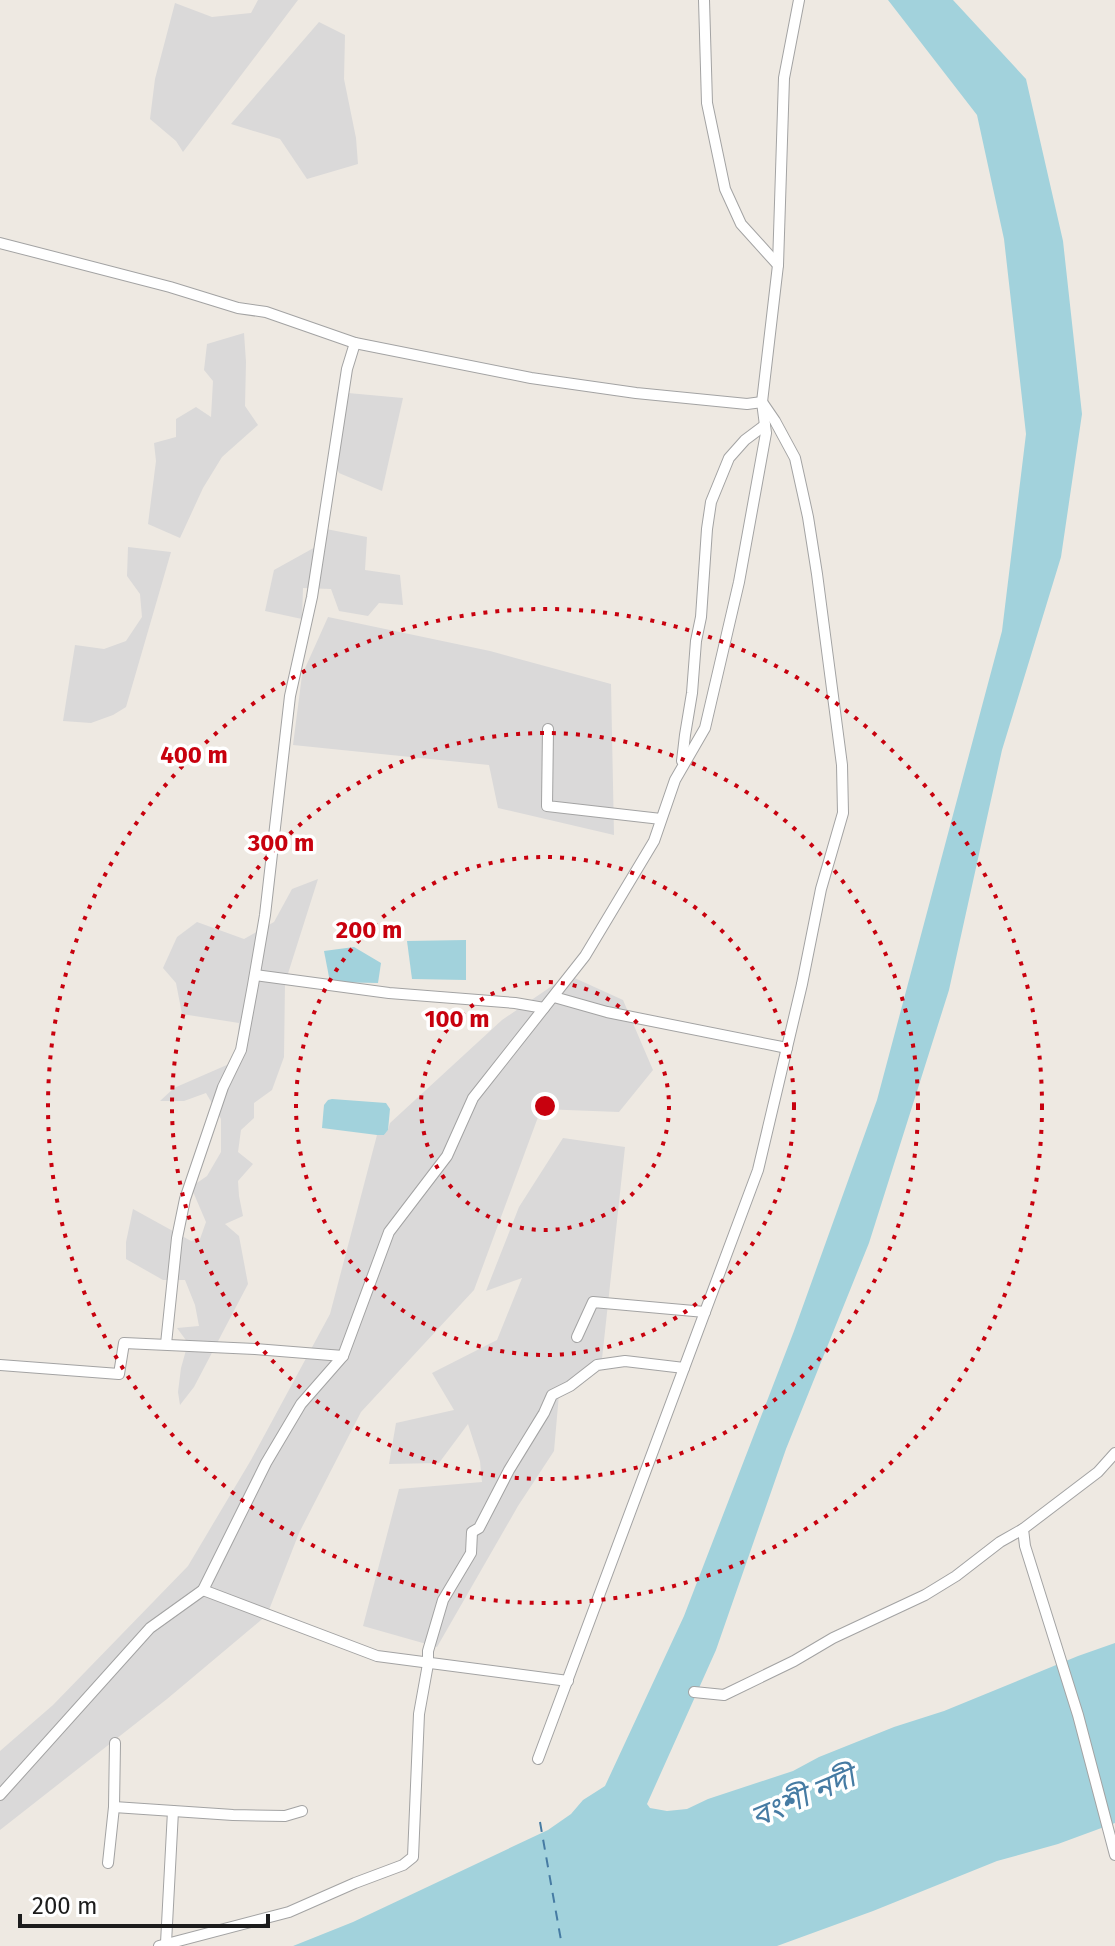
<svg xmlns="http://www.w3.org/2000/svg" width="1115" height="1946" font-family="'Fira Sans','Noto Sans Bengali',sans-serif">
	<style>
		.residential { fill: #dad9d9 }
		.water { fill: #a2d2dc }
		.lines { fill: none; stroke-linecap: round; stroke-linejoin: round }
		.ferry { stroke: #467ba3; stroke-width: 2; stroke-dasharray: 10 8; stroke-linecap: butt }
		.minor-casing { stroke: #a3a3a3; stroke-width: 12 }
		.minor { stroke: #fff; stroke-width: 10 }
		.ring { fill: none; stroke: #c8010e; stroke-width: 4; stroke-dasharray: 4 8 }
		.labels { text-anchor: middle; stroke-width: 7; stroke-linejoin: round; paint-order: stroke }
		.water-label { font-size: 30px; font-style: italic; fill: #467ba3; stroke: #fff }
		.centre { fill: #c8010e; stroke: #fff; stroke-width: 4 }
		.ring-label { font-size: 24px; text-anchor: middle; font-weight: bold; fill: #c8010e; stroke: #fff; stroke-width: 7; stroke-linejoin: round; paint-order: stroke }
	</style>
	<rect width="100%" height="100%" fill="#eee9e2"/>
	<g class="residential">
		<path d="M258,0H298L183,152L176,141L150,119L155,79L175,3L212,17L251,13Z"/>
		<path d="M319,22L345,35L344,79L356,138L358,164L307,179L280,139L231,124Z"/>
		<path d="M244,333L246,362L245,406L258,425L222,457L203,488L180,538L148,524L156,461L154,443L176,437V419L196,407L211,417L213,381L204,370L207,344Z"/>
		<path d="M337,392L403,398L382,491L339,473L329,451Z"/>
		<path d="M326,529L367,537L365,570L400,575L403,605L379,603L368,616L339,611L331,589L303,588L302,619L265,611L274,570L319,545Z"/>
		<path d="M128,547L171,552L126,707L113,715L91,723L63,721L75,645L104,649L126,641L142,617L140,594L127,576Z"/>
		<path d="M328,617L490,651L611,684L614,835L498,808L489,765L293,745L302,675Z"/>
		<path d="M318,879L285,983L284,1057L272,1090L254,1103V1118L241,1130L238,1152L253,1164L238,1181L239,1196L243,1216L225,1224L239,1236L248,1284L194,1387L180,1405L178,1392L181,1368L188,1343L177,1328L199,1326L195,1305L185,1280H163L126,1259V1242L133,1209L191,1241L200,1239L206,1222L191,1187L207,1176L221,1152V1119L206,1093L184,1101H160L174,1088L236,1061L239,1023L182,1014L176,983L163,968L177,937L197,922L244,939L274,922L292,889Z"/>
		<path d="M568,975L623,1000L653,1070L619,1112L541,1109L474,1290L361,1412L299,1533L267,1615L167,1699L0,1830V1751L53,1705L188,1566L251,1460L330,1314L377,1135H384L388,1130L390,1123L502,1020Z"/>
		<path d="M563,1138L625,1147L601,1368L559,1394L554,1451L518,1506L437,1647L363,1626L399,1489L482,1482L480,1461L468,1424L439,1463L389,1464L396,1423L454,1410L432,1373L497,1340L522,1278L486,1291L519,1207Z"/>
	</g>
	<g class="water">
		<path d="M888,0H953L1026,79L1063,241L1082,414L1061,557L1002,750L949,990L869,1243L786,1449L716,1650L647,1804L650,1808L667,1811L687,1809L708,1799L793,1771L819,1757L894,1727L944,1711L1078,1656L1115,1643V1823L1058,1844L997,1861L873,1911L777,1946H293L353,1922L548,1830L571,1814L583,1800L605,1786L684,1616L794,1331L877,1100L1002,631L1026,434L1004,239L977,115Z"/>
		<path d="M466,940V980L412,979L407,941Z"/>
		<path d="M354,947L381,963L378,983L330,982L324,951Z"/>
		<path d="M332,1099L386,1103L390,1109L388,1130L384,1135H377L322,1128L324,1105L328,1100Z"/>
	</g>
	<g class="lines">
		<path class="ferry" d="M540,1822L562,1946"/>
		<g class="minor-casing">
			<g id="minor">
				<path d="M704,0L707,103L725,189L741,224L778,265"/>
				<path d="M0,243L170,287L238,308L266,312L355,343L531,378L636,393L747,404L762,402L775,421L795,458L808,517L817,574L842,765L843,813L821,889L802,984L758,1170L538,1759"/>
				<path d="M548,729L547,806L661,819"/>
				<path d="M682,761L685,735L692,693L696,641L701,617L707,529L711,502L729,458L745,440L765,425"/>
				<path d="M255,975L389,993L515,1003L544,1008"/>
				<path d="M554,997L607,1012L787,1048"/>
				<path d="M577,1337L593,1302L705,1312"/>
				<path d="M166,1344L177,1238L185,1199L223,1087L241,1050L253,985L265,915L290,696L312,597L347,369L355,343"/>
				<path d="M0,1365L119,1374L124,1343L255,1349L343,1356"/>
				<path d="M1115,1453L1098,1472L1023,1529L1025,1546L1078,1715L1115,1855"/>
				<path d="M203,1590L377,1656L568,1681"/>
				<path d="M694,1692L724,1695L794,1661L833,1638L925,1595L956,1576L1000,1542L1023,1529"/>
				<path d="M0,1795L150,1628L203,1590L266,1463L301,1404L343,1356L389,1232L447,1156L473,1098L585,956L654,841L675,780L705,728L739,582L766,433L762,402L778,265L784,78L799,0"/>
				<path d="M114,1807L233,1815L285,1816L302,1811"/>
				<path d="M108,1863L114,1807L115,1743"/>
				<path d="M166,1943L173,1811"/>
				<path d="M159,1946L289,1912L355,1883L403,1865L413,1857L419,1714L428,1664V1651L443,1600L471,1553L472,1532L479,1528L509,1470L544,1413L552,1395L570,1386L597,1365L625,1361L684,1368"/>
			</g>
		</g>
		<use href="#minor" class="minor"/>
	</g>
	<g class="ring">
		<circle cx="545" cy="1106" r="124"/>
		<circle cx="545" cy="1106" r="249"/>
		<circle cx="545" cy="1106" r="373"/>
		<circle cx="545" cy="1106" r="497"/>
	</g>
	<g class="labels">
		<g class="water-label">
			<text transform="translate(803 1797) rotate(-23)" y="10">বংশী নদী</text>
		</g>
	</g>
	<circle cx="545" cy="1106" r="12" class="centre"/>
	<g class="ring-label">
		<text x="194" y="763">400 m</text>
		<text x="281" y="851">300 m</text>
		<text x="369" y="938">200 m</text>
		<text x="457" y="1027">100 m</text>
	</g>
	<path d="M20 1914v12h248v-12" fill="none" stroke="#1c1c1c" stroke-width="4"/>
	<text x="32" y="1914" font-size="24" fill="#1c1c1c" stroke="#ffffff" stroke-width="6" paint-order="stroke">200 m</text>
</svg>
